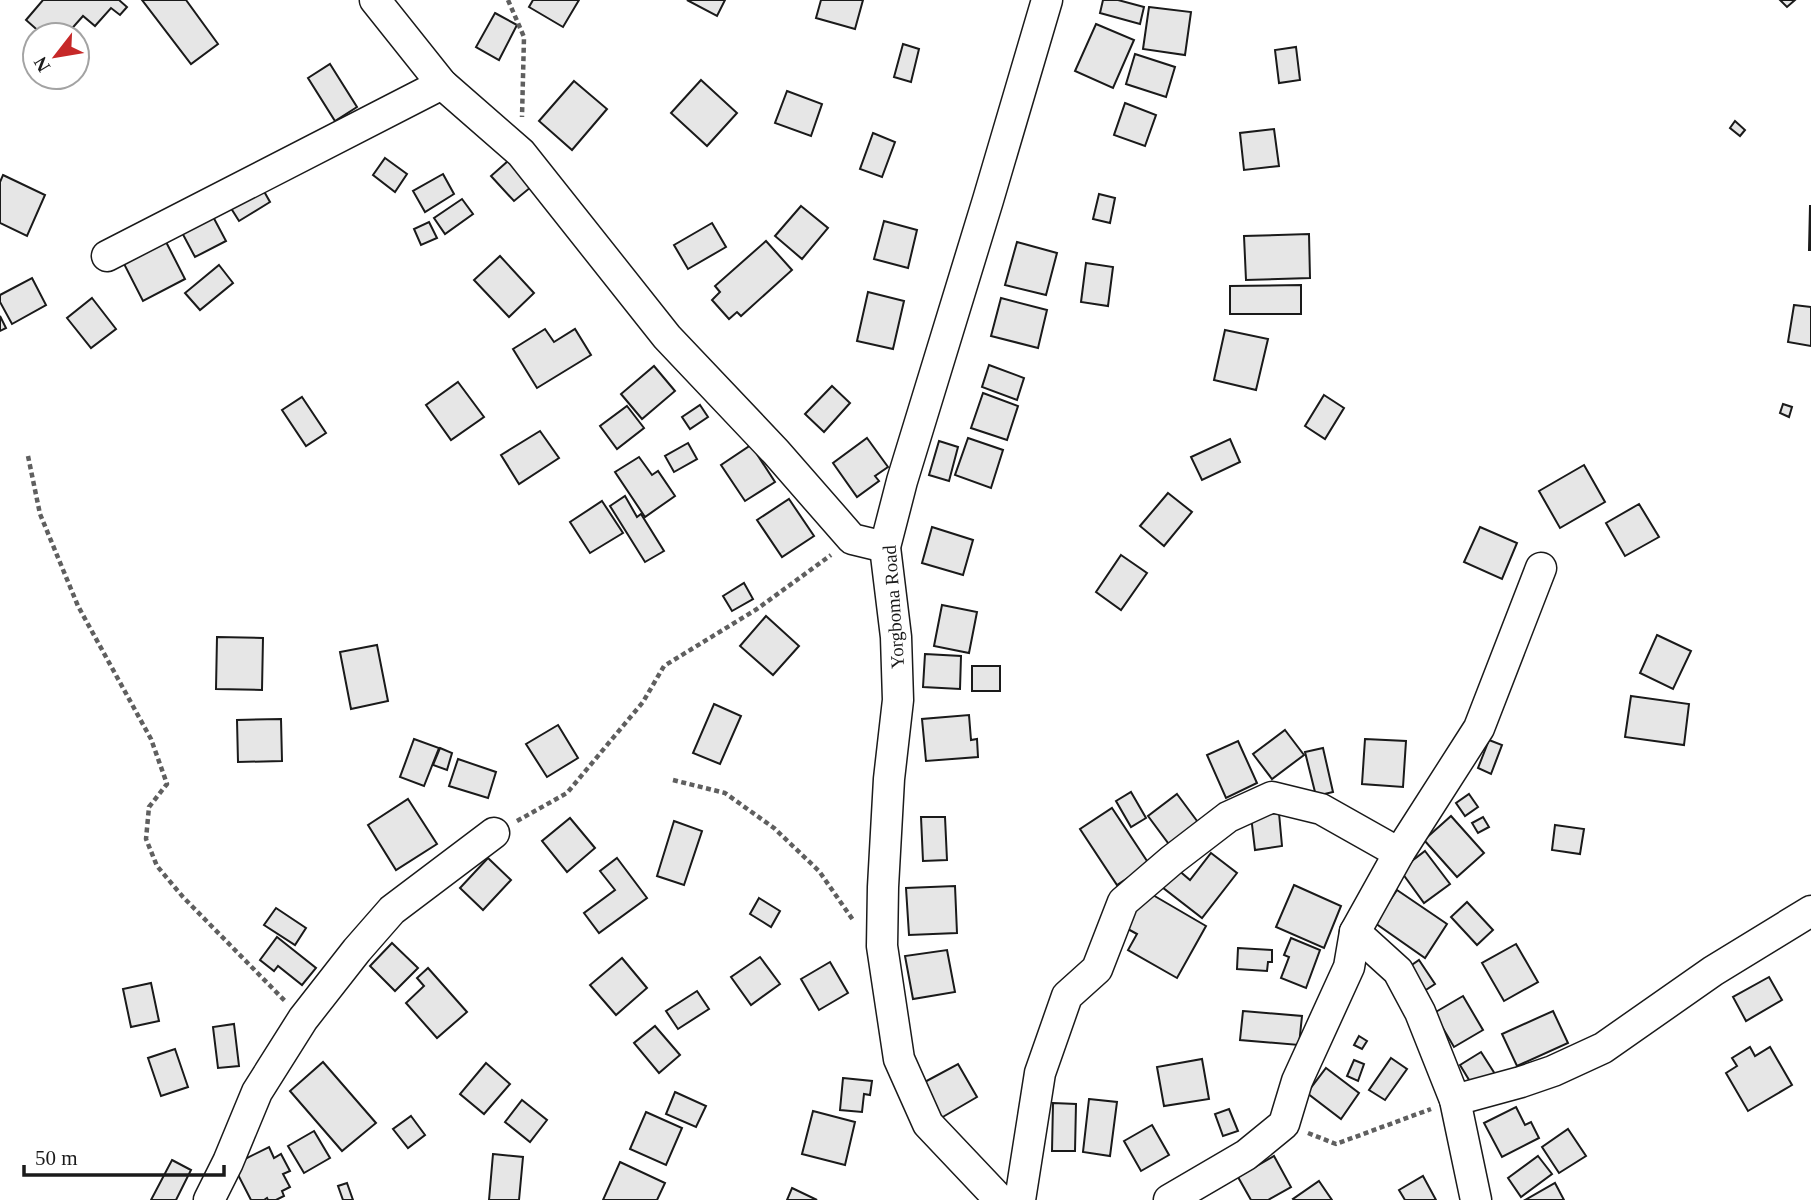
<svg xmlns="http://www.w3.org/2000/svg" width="1811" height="1200" font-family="'Times New Roman',serif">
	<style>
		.building { fill: #e6e6e6; stroke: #1a1a1a; stroke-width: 2 }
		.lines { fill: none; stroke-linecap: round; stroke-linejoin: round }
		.minor-casing { stroke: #1a1a1a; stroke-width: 33 }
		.path { stroke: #5f5f5f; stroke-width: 4.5; stroke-dasharray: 5 3.5; stroke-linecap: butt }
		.minor { stroke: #fff; stroke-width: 30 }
		.labels { text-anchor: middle; stroke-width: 5; stroke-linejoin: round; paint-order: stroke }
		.street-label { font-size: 19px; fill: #1a1a1a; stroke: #fff }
	</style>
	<rect width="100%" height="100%" fill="#fff"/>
	<g class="building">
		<path d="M43,0H119L127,7L120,15L111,8L95,26L83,16L68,33L57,25L49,35H43L26,20Z"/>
		<path d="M142,0H186L218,44L191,64Z"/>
		<path d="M533,0H579L563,27L529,7Z"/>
		<path d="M687,0H725L717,16Z"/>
		<path d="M821,0H863L855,29L816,18Z"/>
		<path d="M1103,0H1118L1144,7L1140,24L1100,13Z"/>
		<path d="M1780,0H1795L1787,7Z"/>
		<path d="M1149,7L1191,12L1185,55L1143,49Z"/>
		<path d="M495,13L517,25L499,60L476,47Z"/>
		<path d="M1096,24L1134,40L1113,88L1075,71Z"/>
		<path d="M903,44L919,49L911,82L894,77Z"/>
		<path d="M1296,47L1300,80L1279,83L1275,50Z"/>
		<path d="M1135,54L1175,67L1166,97L1126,84Z"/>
		<path d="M330,64L357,107L335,121L308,78Z"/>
		<path d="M701,80L737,113L707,146L671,113Z"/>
		<path d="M574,81L607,109L572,150L539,121Z"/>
		<path d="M787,91L822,104L811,136L775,123Z"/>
		<path d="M1125,103L1156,115L1145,146L1114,135Z"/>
		<path d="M1735,121L1745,130L1740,136L1730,128Z"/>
		<path d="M1274,129L1279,166L1244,170L1240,133Z"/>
		<path d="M873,133L895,142L882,177L860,169Z"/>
		<path d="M385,158L407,174L395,192L373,175Z"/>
		<path d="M508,161L531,187L514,201L491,176Z"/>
		<path d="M443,174L454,194L425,212L413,191Z"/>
		<path d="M3,175L45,195L27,236L0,223V182Z"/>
		<path d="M261,186L270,202L239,221L229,205Z"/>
		<path d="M1099,194L1115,198L1110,223L1093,219Z"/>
		<path d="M462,199L473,214L445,234L434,218Z"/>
		<path d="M801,206L828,228L802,259L775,236Z"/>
		<path d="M1810,206H1811V250H1809Z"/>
		<path d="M210,211L226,241L195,257L179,227Z"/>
		<path d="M884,221L917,230L908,268L874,259Z"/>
		<path d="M429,222L437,238L421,245L414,229Z"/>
		<path d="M712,223L726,247L688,269L674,245Z"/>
		<path d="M1309,234L1310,278L1246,280L1244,236Z"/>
		<path d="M163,236L185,279L143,301L121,258Z"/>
		<path d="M766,241L792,270L741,316L737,312L729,319L712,300L720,292L715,286Z"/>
		<path d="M1017,242L1057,253L1046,295L1005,285Z"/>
		<path d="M500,256L534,293L509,317L474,280Z"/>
		<path d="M1086,263L1113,267L1108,306L1081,302Z"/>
		<path d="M219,265L233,283L200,310L185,293Z"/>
		<path d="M32,278L46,305L12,324L0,302V295Z"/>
		<path d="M1301,285V314H1230V286Z"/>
		<path d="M868,292L904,301L893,349L857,341Z"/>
		<path d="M92,298L116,329L91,348L67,318Z"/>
		<path d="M1001,298L1047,310L1038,348L991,336Z"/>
		<path d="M1794,305L1811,307V346L1788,342Z"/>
		<path d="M0,316L6,328L0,331Z"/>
		<path d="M545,329L554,342L575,329L591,355L537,388L513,349Z"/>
		<path d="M1225,330L1268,339L1256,390L1214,380Z"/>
		<path d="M989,365L1024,378L1017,400L982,387Z"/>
		<path d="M654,366L675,391L642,419L621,394Z"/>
		<path d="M458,382L484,417L451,440L426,405Z"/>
		<path d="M832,386L850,403L824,432L805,414Z"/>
		<path d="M983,393L1018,406L1007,440L971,428Z"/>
		<path d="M1324,395L1344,408L1325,439L1305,426Z"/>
		<path d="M302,397L326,433L306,446L282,410Z"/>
		<path d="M1783,404L1792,407L1789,417L1780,413Z"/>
		<path d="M700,405L708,417L690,429L682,417Z"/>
		<path d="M627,406L644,428L617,449L600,426Z"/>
		<path d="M540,431L559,458L519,484L501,455Z"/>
		<path d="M867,438L888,467L875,476L879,481L857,497L833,463Z"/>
		<path d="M968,438L1003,450L991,488L955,475Z"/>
		<path d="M1230,439L1240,462L1202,480L1191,457Z"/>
		<path d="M939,441L958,447L949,481L929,475Z"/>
		<path d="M688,443L697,459L674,472L665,456Z"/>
		<path d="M751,445L775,482L745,501L721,465Z"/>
		<path d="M639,457L652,475L658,471L675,496L645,517L615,472Z"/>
		<path d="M1584,465L1605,502L1560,528L1539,491Z"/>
		<path d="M1168,493L1192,512L1164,546L1140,526Z"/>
		<path d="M625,496L637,517L641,514L664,551L645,562L610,506Z"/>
		<path d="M789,499L814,536L782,557L757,520Z"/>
		<path d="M602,501L623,533L590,553L570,522Z"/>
		<path d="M1639,504L1659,537L1625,556L1606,523Z"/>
		<path d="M932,527L973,540L963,575L922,563Z"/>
		<path d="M1480,527L1517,543L1502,579L1464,562Z"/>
		<path d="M1121,555L1147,573L1121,610L1096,592Z"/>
		<path d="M744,583L753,599L732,611L723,596Z"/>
		<path d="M942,605L977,612L969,653L934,646Z"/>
		<path d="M766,616L799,646L773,675L740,646Z"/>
		<path d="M1657,635L1691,651L1673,689L1640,673Z"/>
		<path d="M217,637L263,638L262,690L216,689Z"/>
		<path d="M377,645L388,701L351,709L340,652Z"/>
		<path d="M925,654L961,656L960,689L923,687Z"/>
		<rect x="972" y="666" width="28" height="25"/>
		<path d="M1631,696L1689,704L1684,745L1625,737Z"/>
		<path d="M714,704L741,716L720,764L693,753Z"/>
		<path d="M969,715L971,740L977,739L978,757L926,761L922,719Z"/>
		<path d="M281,719L282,761L238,762L237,720Z"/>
		<path d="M558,725L578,758L547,777L526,744Z"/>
		<path d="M1285,730L1304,755L1272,779L1253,754Z"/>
		<path d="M414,739L439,748L424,786L400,777Z"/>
		<path d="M1365,739L1406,741L1403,787L1362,784Z"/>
		<path d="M1489,740L1502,745L1491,774L1478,768Z"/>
		<path d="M1238,741L1257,783L1226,798L1207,755Z"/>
		<path d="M440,748L452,753L447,770L433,765Z"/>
		<path d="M1323,748L1333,792L1316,796L1305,752Z"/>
		<path d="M458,759L496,772L488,798L449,786Z"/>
		<path d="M1131,792L1146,818L1131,827L1116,801Z"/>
		<path d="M1177,794L1203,829L1174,851L1148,816Z"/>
		<path d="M1469,794L1478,807L1465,816L1456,803Z"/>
		<path d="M408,799L437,844L396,870L368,825Z"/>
		<path d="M1112,808L1149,864L1117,885L1080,829Z"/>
		<path d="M1279,813L1282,846L1255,850L1251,816Z"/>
		<path d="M1451,816L1484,853L1457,877L1424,840Z"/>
		<path d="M921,817H945L947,860L923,861Z"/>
		<path d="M1483,817L1489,827L1478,833L1472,823Z"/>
		<path d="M570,818L595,848L567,872L542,841Z"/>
		<path d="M674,821L702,831L684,885L657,876Z"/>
		<path d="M1555,825L1584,829L1580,854L1552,850Z"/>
		<path d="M1425,851L1450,884L1424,903L1400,870Z"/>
		<path d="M1211,853L1237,873L1202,918L1162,887L1177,869L1190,880Z"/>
		<path d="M488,858L511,880L483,910L460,888Z"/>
		<path d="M617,858L647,898L599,933L584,913L615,890L600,871Z"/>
		<path d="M1294,885L1341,906L1324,948L1276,927Z"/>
		<path d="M955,886L957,933L909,935L906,888Z"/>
		<path d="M1397,890L1447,924L1425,958L1375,923Z"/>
		<path d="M1146,891L1206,926L1177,978L1128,950L1137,934L1126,928Z"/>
		<path d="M759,898L780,911L771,927L750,914Z"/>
		<path d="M1467,902L1493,930L1477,945L1451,917Z"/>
		<path d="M276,908L306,928L295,945L264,925Z"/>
		<path d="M277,937L316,968L302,985L278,966L274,971L260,960Z"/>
		<path d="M1291,938L1320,950L1306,988L1281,978L1289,957L1284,955Z"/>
		<path d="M392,943L418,968L395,991L370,966Z"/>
		<path d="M1516,944L1538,982L1504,1001L1482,963Z"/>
		<path d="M1238,948L1272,950V962H1268L1267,971L1237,969Z"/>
		<path d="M947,950L955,992L913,999L905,956Z"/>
		<path d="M760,957L780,984L751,1005L731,977Z"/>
		<path d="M622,958L647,988L616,1015L590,985Z"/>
		<path d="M1419,960L1435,984L1421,993L1406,969Z"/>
		<path d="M830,962L848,993L819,1010L801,979Z"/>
		<path d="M428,968L467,1012L437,1038L406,1003L424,986L417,978Z"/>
		<path d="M1769,977L1782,1000L1746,1021L1733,997Z"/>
		<path d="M151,983L159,1021L131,1027L123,989Z"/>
		<path d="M697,991L709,1009L678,1029L666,1011Z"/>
		<path d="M1463,996L1483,1030L1454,1047L1434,1013Z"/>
		<path d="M1243,1011L1302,1016L1299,1045L1240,1040Z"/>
		<path d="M1553,1011L1568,1043L1517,1066L1502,1034Z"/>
		<path d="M234,1024L239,1066L218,1068L213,1027Z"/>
		<path d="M655,1026L680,1055L659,1073L634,1043Z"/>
		<path d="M1359,1036L1367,1041L1362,1049L1354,1045Z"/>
		<path d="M1750,1047L1755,1056L1770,1047L1792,1085L1748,1111L1726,1073L1737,1066L1732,1058Z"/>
		<path d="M175,1049L188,1087L161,1096L148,1058Z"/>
		<path d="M1481,1052L1495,1074L1474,1088L1460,1065Z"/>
		<path d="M1391,1058L1407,1069L1385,1100L1369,1090Z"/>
		<path d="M1202,1059L1209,1099L1164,1106L1157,1067Z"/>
		<path d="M1354,1060L1364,1064L1358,1081L1347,1076Z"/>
		<path d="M323,1062L376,1123L342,1151L290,1091Z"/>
		<path d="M486,1063L510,1084L484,1114L460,1094Z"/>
		<path d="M958,1064L977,1097L941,1118L921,1084Z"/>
		<path d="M1326,1068L1359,1093L1341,1119L1307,1093Z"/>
		<path d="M843,1078L872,1081L870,1095L864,1094L862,1112L840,1110Z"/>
		<path d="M675,1092L706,1106L696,1127L666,1114Z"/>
		<path d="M1089,1099L1117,1102L1110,1156L1083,1152Z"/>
		<path d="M522,1100L547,1120L530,1142L505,1122Z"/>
		<path d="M1053,1103L1076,1104L1075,1151H1052Z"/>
		<path d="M1516,1107L1525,1125L1531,1122L1539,1138L1502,1157L1484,1123Z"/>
		<path d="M1229,1109L1238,1131L1223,1136L1215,1114Z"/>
		<path d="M813,1111L855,1122L845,1165L802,1154Z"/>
		<path d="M646,1112L682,1128L666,1165L630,1149Z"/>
		<path d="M411,1116L425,1135L408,1148L393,1129Z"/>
		<path d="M1152,1125L1169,1155L1141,1171L1124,1141Z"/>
		<path d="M1568,1129L1586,1156L1559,1173L1542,1147Z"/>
		<path d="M314,1131L330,1158L304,1173L288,1146Z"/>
		<path d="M269,1147L274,1158L281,1154L290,1171L283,1174L290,1187L282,1191L284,1196L276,1200H268L267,1198L264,1200H251L233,1165Z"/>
		<path d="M493,1154L523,1157L519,1200H489Z"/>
		<path d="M1274,1156L1291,1187L1268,1200H1251L1238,1177Z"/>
		<path d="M1538,1156L1552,1174L1521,1197L1508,1178Z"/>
		<path d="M172,1160L191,1170L176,1200H151Z"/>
		<path d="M620,1162L665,1183L657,1200H603Z"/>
		<path d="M1423,1176L1436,1200H1405L1399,1190Z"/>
		<path d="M1319,1181L1332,1200H1294L1293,1199Z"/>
		<path d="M347,1183L353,1200H343L338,1186Z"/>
		<path d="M1555,1183L1564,1200H1525Z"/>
		<path d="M792,1188L817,1200H787Z"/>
	</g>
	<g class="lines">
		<g class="minor-casing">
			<g id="minor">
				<path d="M375,0L442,84L521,153L667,337L776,452L852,539L885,547"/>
				<path d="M107,256L442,84"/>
				<path d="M1355,932L1398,971L1420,1012L1455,1100L1476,1200"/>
				<path d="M1455,1100L1521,1082L1553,1071L1603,1048L1713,971L1811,911"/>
				<path d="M209,1200L228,1162L257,1092L303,1019L357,950L392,910L494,833"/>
				<path d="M1000,1200L928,1124L899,1059L882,946L883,887L889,779L898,700L896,637L885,547L902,481L988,200L1047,0"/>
				<path d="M1020,1200L1040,1073L1067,996L1097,969L1123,902L1172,860L1228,817L1272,797L1321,809L1399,853"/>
				<path d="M1169,1200L1246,1155L1284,1124L1297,1081L1349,967L1355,932L1399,853L1479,728L1541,568"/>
			</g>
		</g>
		<g class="path">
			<path d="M508,0L524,37L522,117"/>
			<path d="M28,456L40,514L78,606L151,739L167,784L149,807L146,839L157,866L183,897L285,1001"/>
			<path d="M673,780L725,793L774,828L819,871L853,920"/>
			<path d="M517,821L567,793L643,702L664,666L757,609L831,555"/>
			<path d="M1308,1133L1336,1144L1431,1109"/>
		</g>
		<use href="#minor" class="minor"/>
	</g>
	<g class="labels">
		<g class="street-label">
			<text transform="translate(893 607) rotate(-94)" y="7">Yorgboma Road</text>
		</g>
	</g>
	<g transform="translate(56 56) rotate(239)"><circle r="33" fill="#ffffff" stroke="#a3a3a3" stroke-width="2"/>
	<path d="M0-5L12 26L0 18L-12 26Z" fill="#c62828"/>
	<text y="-10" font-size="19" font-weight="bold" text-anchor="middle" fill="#1a1a1a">N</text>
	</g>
	<path d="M24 1165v10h200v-10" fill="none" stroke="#1a1a1a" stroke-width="3.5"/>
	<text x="35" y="1165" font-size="21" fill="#1a1a1a" stroke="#ffffff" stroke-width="5" paint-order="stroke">50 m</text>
</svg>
